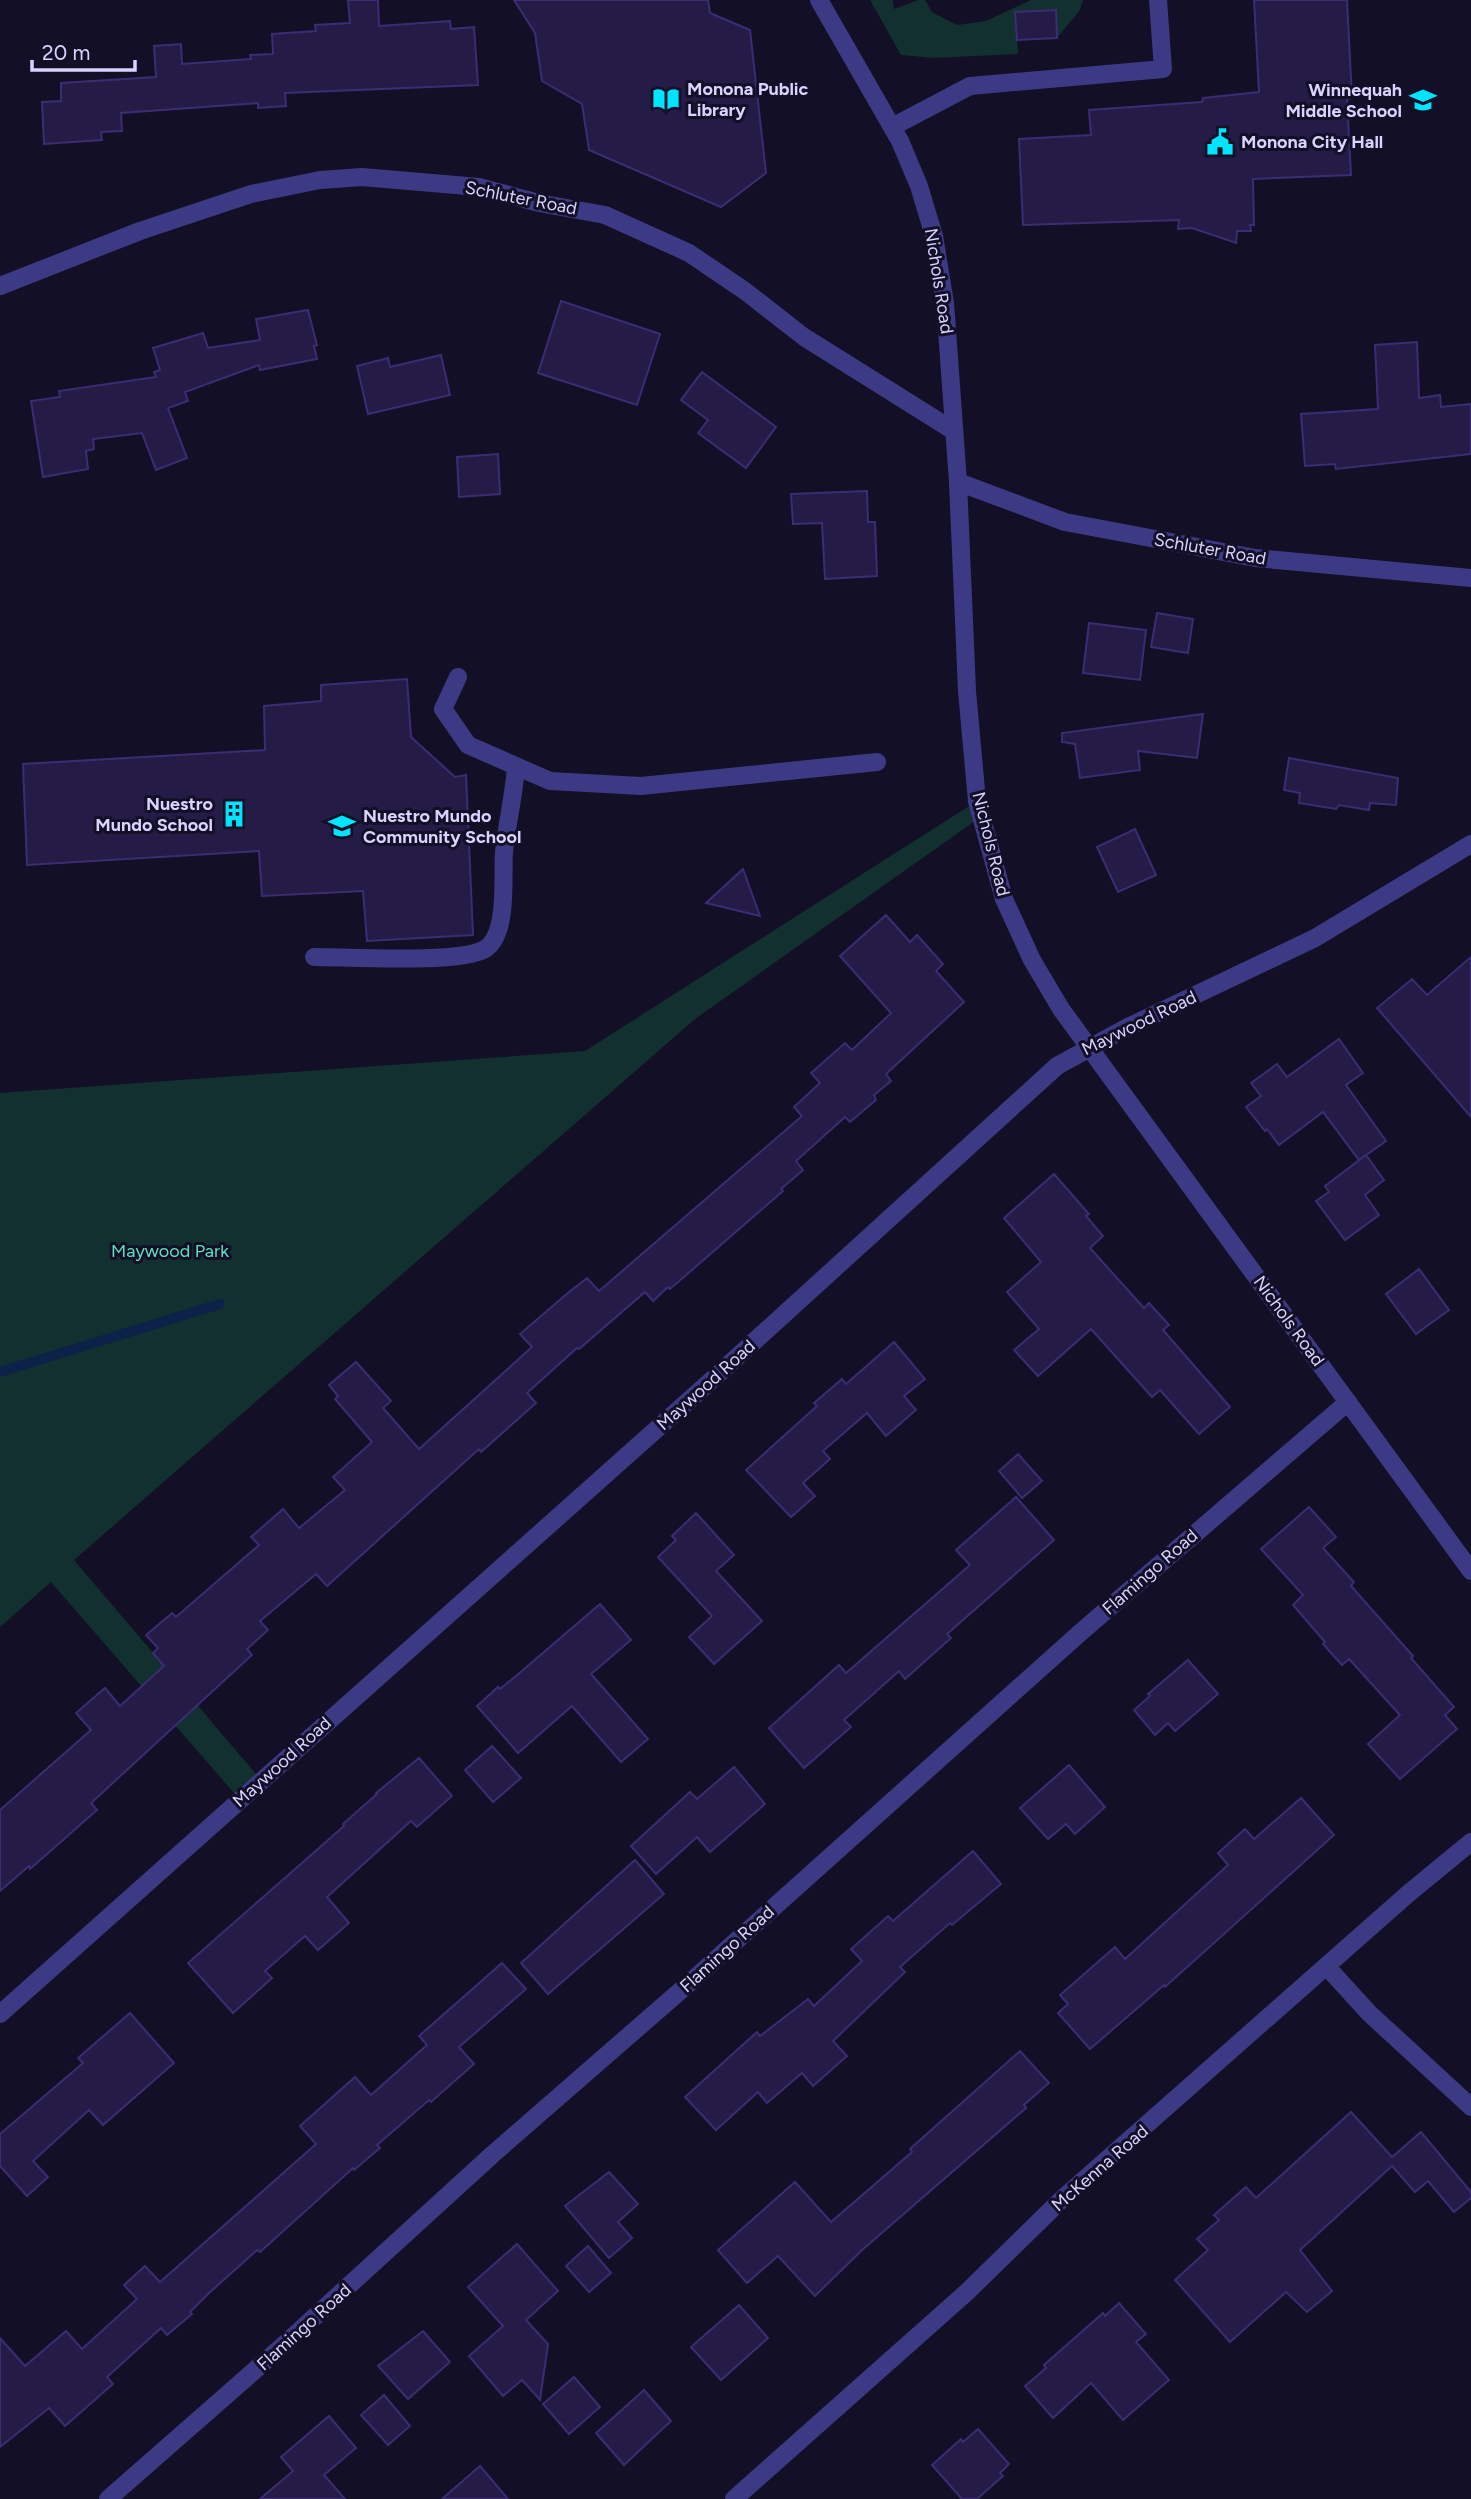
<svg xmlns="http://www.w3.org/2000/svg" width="1471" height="2499" font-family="Figtree,sans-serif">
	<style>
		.green { fill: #12302f }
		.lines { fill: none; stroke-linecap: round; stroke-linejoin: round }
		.stream { stroke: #0c2248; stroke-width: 10 }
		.building { fill: #241b47; stroke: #3b2d73; stroke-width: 2 }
		.minor { stroke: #3d3a85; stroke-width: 18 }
		.labels { text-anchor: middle; stroke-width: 6; stroke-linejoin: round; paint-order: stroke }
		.poi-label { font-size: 18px; font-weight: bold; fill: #d9d4ff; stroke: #130f26; text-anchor: start }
		.street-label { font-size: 18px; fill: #d9d4ff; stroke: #130f26 }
		.park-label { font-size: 18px; fill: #5fe0c0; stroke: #130f26 }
	</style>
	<rect width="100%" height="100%" fill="#130f26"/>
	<g class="green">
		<path d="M870,0H893L894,9L918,0H925L932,12L957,25L986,21L1031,0H1083L1080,10L1057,38L1056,10L1016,12L1018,54L934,58L901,55Z"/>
		<path d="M977,801L982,816L695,1019L74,1560L262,1781L240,1800L51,1582L0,1627V1093L585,1051Z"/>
	</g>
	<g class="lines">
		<path class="stream" d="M0,1372L220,1304"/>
	</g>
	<g class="building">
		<path d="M348,0H378L379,26L450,21L451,29L474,27L478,85L285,93L286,106L258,108V103L121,113L122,131L101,132L102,140L44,144L42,102L61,101V83L156,77L154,46L181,44L182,64L251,59L250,55L273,54L272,34L316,31L315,25L350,23Z"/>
		<path d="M514,0H708L710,13L750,30L766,173L721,207L589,150L582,104L542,81L535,33Z"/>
		<path d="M1254,0H1347L1352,98L1347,99L1351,175L1253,179L1254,225H1250L1251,231H1237L1236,243L1192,228L1178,229L1179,220L1023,225L1019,139L1091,135L1089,110L1202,102L1203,98L1259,92Z"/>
		<path d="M1056,10L1057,38L1017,40L1015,12Z"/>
		<path d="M561,301L660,334L637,405L538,373Z"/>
		<path d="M308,310L317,345L314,346L317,359L260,370L259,365L185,392L188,401L168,408L187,458L156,470L142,433L93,439L94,449L86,451L88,469L43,477L31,401L60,397L59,391L156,377L154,372L160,370L153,348L203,333L208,348L260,340L256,319Z"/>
		<path d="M1417,342L1419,398L1440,395L1441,407L1471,404V454L1336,469L1335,464L1305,466L1301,414L1378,409L1375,345Z"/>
		<path d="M441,355L450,395L368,414L357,366L388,358L390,367Z"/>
		<path d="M702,372L776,427L746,468L698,433L708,420L681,400Z"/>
		<path d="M498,454L500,494L459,497L457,457Z"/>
		<path d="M867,491L868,522H875L877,576L825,579L822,523L793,524L791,494Z"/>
		<path d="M1157,613L1193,619L1188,653L1151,647Z"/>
		<path d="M1089,623L1146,630L1140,680L1083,673Z"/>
		<path d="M407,679L411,737L455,777L466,775L473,935L367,941L363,891L262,896L259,851L27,865L23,764L265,750L264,706L321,701V685Z"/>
		<path d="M1203,714L1197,758L1138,751L1140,770L1080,778L1075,744L1062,742V733Z"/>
		<path d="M1289,758L1398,778L1396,805L1370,803L1369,810L1339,805L1336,809L1299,803L1300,793L1284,790Z"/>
		<path d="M1135,829L1156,875L1118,892L1097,847Z"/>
		<path d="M743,869L760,916L706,903Z"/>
		<path d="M886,915L910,942L917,935L943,964L936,971L964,1002L886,1074L891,1081L874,1095L876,1100L850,1122L845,1117L796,1161L803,1170L781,1189L783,1191L670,1289L668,1287L653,1301L645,1292L579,1349L577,1348L527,1393L536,1403L481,1452L479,1449L327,1586L316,1574L260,1621L268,1630L247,1649L252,1655L91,1803L97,1810L30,1869L29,1866L0,1891V1810L91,1730L76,1713L105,1688L120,1706L164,1666L153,1653L158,1648L146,1635L172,1613L176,1617L259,1545L251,1537L283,1509L299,1528L345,1490L333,1477L372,1442L335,1399L338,1396L329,1385L356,1362L391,1401L383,1408L419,1449L532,1347L520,1334L569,1292L587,1278L599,1291L802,1116L794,1107L820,1083L811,1073L845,1043L852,1050L891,1013L840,956Z"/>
		<path d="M1471,957V1117L1377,1008L1412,979L1427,995Z"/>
		<path d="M1339,1039L1363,1073L1346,1085L1386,1141L1359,1160L1323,1112L1279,1145L1267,1129L1265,1131L1246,1107L1261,1096L1251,1083L1277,1064L1287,1077Z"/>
		<path d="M1366,1155L1384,1180L1365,1195L1379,1215L1345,1240L1316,1201L1329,1192L1325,1186Z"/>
		<path d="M1054,1174L1089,1214L1086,1216L1103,1236L1090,1248L1144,1308L1149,1303L1169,1325L1163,1330L1230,1407L1199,1434L1160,1390L1152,1397L1091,1329L1038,1376L1014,1350L1039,1329L1007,1292L1041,1262L1004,1218Z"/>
		<path d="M1419,1269L1449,1310L1416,1334L1386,1294Z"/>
		<path d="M894,1342L925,1379L904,1396L916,1410L886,1436L867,1413L823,1451L830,1459L803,1483L815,1496L791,1517L746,1470L817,1406L814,1403L842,1379L846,1384Z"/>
		<path d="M1018,1454L1042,1481L1022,1498L999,1471Z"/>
		<path d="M1016,1497L1054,1540L947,1634L951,1638L905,1679L899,1671L844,1720L851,1727L804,1768L769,1728L839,1665L846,1673L970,1565L956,1550Z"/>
		<path d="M1309,1507L1336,1537L1323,1548L1354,1582L1351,1586L1413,1656L1411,1658L1454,1707L1445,1715L1457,1729L1400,1779L1368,1744L1400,1715L1349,1659L1342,1665L1323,1644L1325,1642L1293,1605L1303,1595L1261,1549Z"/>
		<path d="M696,1513L734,1555L716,1571L762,1621L714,1664L689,1637L712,1616L658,1557L676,1540L672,1536Z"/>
		<path d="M600,1604L631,1640L591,1674L648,1739L621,1762L572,1706L518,1753L477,1706L498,1687L500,1689L516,1676Z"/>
		<path d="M1188,1660L1218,1694L1175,1731L1168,1723L1155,1735L1134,1710L1150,1696L1148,1694Z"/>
		<path d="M492,1746L521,1778L493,1802L465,1770Z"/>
		<path d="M419,1758L452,1796L417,1827L411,1821L327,1897L349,1923L318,1950L305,1936L265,1971L272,1978L233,2013L188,1963L344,1826L343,1824L377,1794L376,1793Z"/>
		<path d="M1069,1765L1105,1807L1075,1834L1066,1824L1048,1839L1020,1808Z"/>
		<path d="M734,1767L765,1804L710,1852L697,1837L656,1874L631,1846L690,1792L697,1799Z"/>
		<path d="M1301,1798L1334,1835L1165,1987L1164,1985L1090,2049L1058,2013L1068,2004L1060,1995L1115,1947L1125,1959L1228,1865L1218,1853L1245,1829L1254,1839Z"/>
		<path d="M973,1851L1001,1884L952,1925L950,1923L900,1967L905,1972L833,2041L847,2056L813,2086L802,2073L767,2103L758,2092L716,2130L685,2097L757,2032L760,2036L808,1999L814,2006L862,1961L851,1949L888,1916L893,1921Z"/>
		<path d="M635,1860L664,1894L548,1994L521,1963Z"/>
		<path d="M502,1963L526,1989L459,2047L474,2064L431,2102L429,2100L377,2145L380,2148L354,2170L353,2168L260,2252L257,2250L208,2294L190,2312L192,2314L167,2335L161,2328L107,2377L113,2384L65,2426L49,2408L0,2447V2338L25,2366L66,2331L82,2349L137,2299L124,2285L145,2266L160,2282L316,2144L300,2126L355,2077L371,2095L427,2045L419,2036Z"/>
		<path d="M130,2013L174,2063L103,2125L89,2110L33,2161L48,2177L27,2196L0,2166V2134L83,2063L78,2058Z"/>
		<path d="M1020,2051L1049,2083L1024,2105L1026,2108L861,2251L815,2296L778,2256L747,2283L718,2250L795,2182L831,2222L912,2152L910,2149Z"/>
		<path d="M1351,2112L1392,2157L1421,2132L1471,2192V2198L1454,2212L1428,2181L1415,2192L1392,2166L1300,2250L1332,2291L1307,2312L1286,2292L1230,2342L1175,2280L1208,2250L1197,2239L1219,2220L1214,2215L1246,2187L1256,2198Z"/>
		<path d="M609,2172L638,2204L618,2222L632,2238L609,2258L565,2206Z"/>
		<path d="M517,2244L558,2291L526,2320L548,2344L540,2400L522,2380L503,2396L469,2356L503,2326L468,2287Z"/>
		<path d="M588,2246L611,2273L589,2292L566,2266Z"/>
		<path d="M1119,2303L1146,2334L1136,2342L1169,2380L1123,2420L1091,2383L1053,2418L1025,2386L1046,2368L1044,2365L1103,2313L1105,2316Z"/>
		<path d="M739,2305L768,2338L721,2380L691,2347Z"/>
		<path d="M423,2331L450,2362L408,2399L378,2366Z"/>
		<path d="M574,2377L600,2407L569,2434L543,2404Z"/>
		<path d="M644,2390L671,2421L624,2465L596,2433Z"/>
		<path d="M384,2395L410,2426L388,2445L361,2415Z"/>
		<path d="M329,2416L356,2448L324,2475L345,2499H260L293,2471L281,2457Z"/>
		<path d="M978,2429L1009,2464L1000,2473L1003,2476L977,2499H962L932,2465L961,2439L963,2442Z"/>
		<path d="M480,2466L508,2499H442Z"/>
	</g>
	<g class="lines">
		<g class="minor">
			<path d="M819,0L900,141L919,186L934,236L945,303L958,482L967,691L977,801L1004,899L1032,960L1061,1009L1471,1571"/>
			<path d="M892,127L970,86L1163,69L1158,0"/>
			<path d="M0,286L140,231L251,194L320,180L362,177L479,187L539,203L605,215L689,253L745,291L804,337L954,431"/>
			<path d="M958,482L1065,522L1129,534L1255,558L1471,578"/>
			<path d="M458,677L443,709L468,745L550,781L641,786L877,762"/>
			<path d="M314,957C348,957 461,964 485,949C509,934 502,876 504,852C507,823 514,795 516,767"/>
			<path d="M1327,1967L1369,2013L1471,2107"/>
			<path d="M0,2014L714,1378L1057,1066L1128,1027L1315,938L1471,844"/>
			<path d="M108,2499L287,2342L493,2154L687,1985L1081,1632L1348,1402"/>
			<path d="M734,2499L967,2292L1061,2200L1409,1893L1471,1842"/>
		</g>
	</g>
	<defs>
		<g id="library-bare" transform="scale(2.1)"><path d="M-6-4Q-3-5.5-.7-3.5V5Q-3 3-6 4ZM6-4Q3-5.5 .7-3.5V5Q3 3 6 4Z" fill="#00e5ff" stroke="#130f26" stroke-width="2.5" paint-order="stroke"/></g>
		<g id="school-bare" transform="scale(2.1)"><path d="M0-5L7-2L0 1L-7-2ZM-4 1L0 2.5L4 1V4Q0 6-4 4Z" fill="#00e5ff" stroke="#130f26" stroke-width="2.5" paint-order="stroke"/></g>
		<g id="civic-bare" transform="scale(2.1)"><path d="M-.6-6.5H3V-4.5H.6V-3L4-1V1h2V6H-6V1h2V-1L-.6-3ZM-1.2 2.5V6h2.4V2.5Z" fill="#00e5ff" stroke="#130f26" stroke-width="2.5" paint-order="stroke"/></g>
		<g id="building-bare" transform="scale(2.1)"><path d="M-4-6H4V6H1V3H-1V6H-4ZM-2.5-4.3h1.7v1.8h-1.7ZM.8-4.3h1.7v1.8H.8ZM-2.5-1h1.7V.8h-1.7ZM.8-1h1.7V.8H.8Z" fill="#00e5ff" stroke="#130f26" stroke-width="2.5" paint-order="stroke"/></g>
	</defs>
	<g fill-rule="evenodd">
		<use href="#library-bare" x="666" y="99"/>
		<use href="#school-bare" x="1423" y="100"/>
		<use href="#civic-bare" x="1220" y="142"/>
		<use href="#building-bare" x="234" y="814"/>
		<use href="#school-bare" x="342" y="826"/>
	</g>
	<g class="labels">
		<g class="poi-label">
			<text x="687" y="95">Monona Public<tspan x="687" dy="21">Library</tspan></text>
			<text x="1402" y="96" text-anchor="end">Winnequah<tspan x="1402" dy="21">Middle School</tspan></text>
			<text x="1241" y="148">Monona City Hall</text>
			<text x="213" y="810" text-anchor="end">Nuestro<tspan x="213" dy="21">Mundo School</tspan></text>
			<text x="363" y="822">Nuestro Mundo<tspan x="363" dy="21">Community School</tspan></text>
		</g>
		<g class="street-label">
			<text transform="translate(521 198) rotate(11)" y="6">Schluter Road</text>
			<text transform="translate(939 281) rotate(81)" y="6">Nichols Road</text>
			<text transform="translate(1210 549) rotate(10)" y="6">Schluter Road</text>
			<text transform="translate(991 844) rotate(76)" y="6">Nichols Road</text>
			<text transform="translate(1139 1023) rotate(-26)" y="6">Maywood Road</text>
			<text transform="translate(1289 1321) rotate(54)" y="6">Nichols Road</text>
			<text transform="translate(706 1385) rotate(-42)" y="6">Maywood Road</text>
			<text transform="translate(1150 1572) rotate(-41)" y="6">Flamingo Road</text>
			<text transform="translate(282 1762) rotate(-42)" y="6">Maywood Road</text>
			<text transform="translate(727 1949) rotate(-42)" y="6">Flamingo Road</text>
			<text transform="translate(1100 2168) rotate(-41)" y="6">McKenna Road</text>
			<text transform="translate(304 2327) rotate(-42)" y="6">Flamingo Road</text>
		</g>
		<g class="park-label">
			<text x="170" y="1257">Maywood Park</text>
		</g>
	</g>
	<path d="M32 60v10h103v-10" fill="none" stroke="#d9d4ff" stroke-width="3.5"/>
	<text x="42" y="60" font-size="21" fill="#d9d4ff" stroke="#130f26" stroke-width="5" paint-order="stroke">20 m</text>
</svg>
